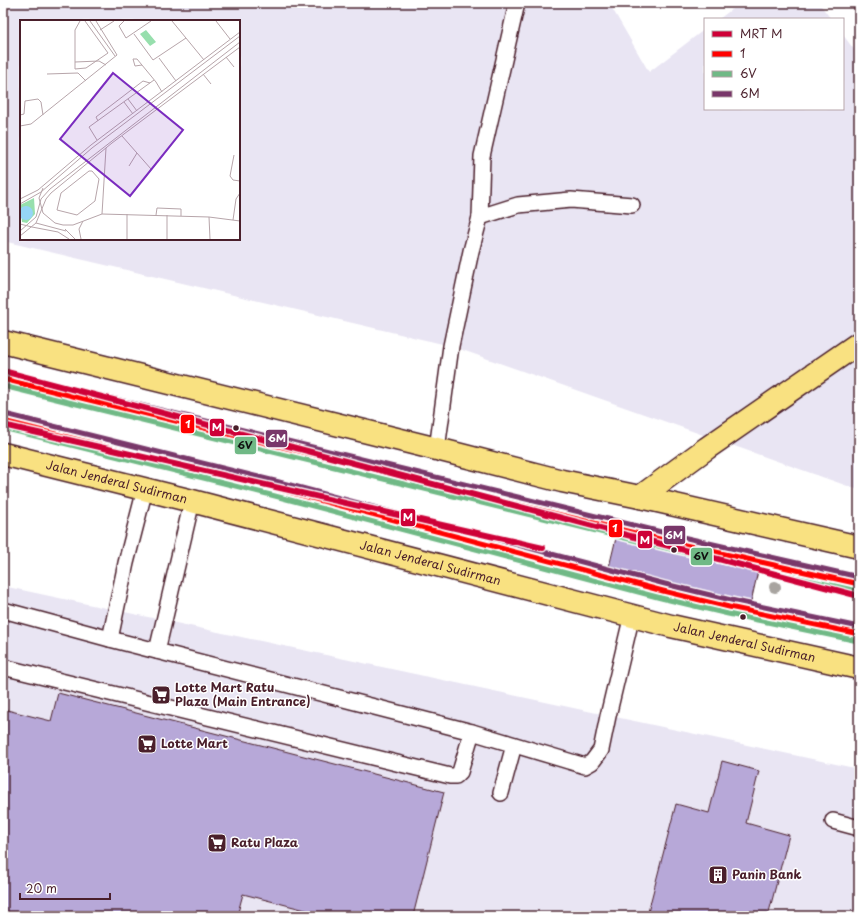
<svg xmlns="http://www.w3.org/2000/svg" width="862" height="919" font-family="'Playpen Sans',sans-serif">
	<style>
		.built { fill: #e9e5f3; fill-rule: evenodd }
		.building { fill: #b7a8d8; stroke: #4a1f2b }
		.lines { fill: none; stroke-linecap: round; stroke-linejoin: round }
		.service-casing { stroke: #4a1f2b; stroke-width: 18 }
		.primary-casing { stroke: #4a1f2b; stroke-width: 25 }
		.service { stroke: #fff; stroke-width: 15 }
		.primary { stroke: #f9e181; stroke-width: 22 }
		.bus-1-casing { stroke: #fff; stroke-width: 8 }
		.bus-2-casing { stroke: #fff; stroke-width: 8 }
		.bus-3-casing { stroke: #fff; stroke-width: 8 }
		.bus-1 { stroke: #f00; stroke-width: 5 }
		.bus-2 { stroke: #70b986; stroke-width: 5 }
		.bus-3 { stroke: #79376a; stroke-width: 5 }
		.metro-1-casing { stroke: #fff; stroke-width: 9 }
		.metro-1 { stroke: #ce0037; stroke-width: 6 }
		.tree { fill: #a8a4a0 }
		.bus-dot { fill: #4a1f2b; stroke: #fff; stroke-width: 1.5 }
		.labels { text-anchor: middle; stroke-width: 3; stroke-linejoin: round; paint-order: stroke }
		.street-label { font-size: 12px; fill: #4a1f2b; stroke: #fff }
		.poi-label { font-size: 12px; font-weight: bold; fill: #4a1f2b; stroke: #fff; text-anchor: start }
		.inset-road { fill: none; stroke: #b7a5aa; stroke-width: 1 }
		.view { fill: #7b2cbf; fill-opacity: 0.15; stroke: #7b2cbf; stroke-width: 2 }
		.inset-edge { fill: none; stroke: #4a1f2b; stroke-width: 2 }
		.line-badge { stroke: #fff; stroke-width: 1.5 }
		.badge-label { font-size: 11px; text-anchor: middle; font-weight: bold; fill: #fff }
		.pale-badge-label { font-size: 11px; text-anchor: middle; font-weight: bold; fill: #111 }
	</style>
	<rect width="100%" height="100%" fill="#fff"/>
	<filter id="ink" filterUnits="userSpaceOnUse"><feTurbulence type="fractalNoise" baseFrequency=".025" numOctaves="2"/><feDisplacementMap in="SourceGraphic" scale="8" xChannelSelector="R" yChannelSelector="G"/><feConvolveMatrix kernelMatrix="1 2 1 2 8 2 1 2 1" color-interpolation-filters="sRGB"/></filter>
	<g filter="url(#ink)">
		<g class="built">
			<path d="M3,3H609L649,72L705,29V109H843V35L859,56V490L451,346L3,241ZM21,21H239V239H21Z"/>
			<path d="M740,3H819L831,19H719Z"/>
			<path d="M3,586L859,769V916H3Z"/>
		</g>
		<g class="building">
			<path d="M616,538L758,571L751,602L665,582L609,567Z"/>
			<path d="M58,693L444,792L413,916H329L243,894L237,916H3V709L51,721Z"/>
			<path d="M722,761L759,771L746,823L789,835L768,916H647L676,804L709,813Z"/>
		</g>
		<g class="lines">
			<g class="service-casing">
				<g id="service">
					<path d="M480,217L518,205L571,200L632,205"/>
					<path d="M3,379L676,543L859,584"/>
					<path d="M3,421L277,489L663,591L729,607L859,634"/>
					<path d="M437,449L451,346L471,251L480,217L482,156L517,3"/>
					<path d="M3,610L110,639L472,732L585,766L592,762L601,750L608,716L632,615"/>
					<path d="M110,639L126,563L145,489"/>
					<path d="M157,651L192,501"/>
					<path d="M3,667L450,776H456L460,772L472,732"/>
					<path d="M501,793L514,745"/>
					<path d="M833,821L859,828"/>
				</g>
			</g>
			<g class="primary-casing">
				<g id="primary">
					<path d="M3,342L437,449L562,481L640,497L859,547"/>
					<path id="s1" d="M3,454L192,501L671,626L859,668"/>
					<path d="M640,497L707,448L859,343"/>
				</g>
			</g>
			<use href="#service" class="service"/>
			<use href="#primary" class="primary"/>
			<g class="bus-1-casing">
				<g id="bus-1">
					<path d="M3,379L676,543L859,584"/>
					<path d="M3,421L277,489L663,591L729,607L859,634"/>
				</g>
			</g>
			<g class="bus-2-casing">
				<g id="bus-2">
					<path d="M3,386L674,550L857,591"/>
					<path d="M3,428L275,496L661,598L728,614L858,641"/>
				</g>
			</g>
			<g class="bus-3-casing">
				<g id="bus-3">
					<path d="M5,372L678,536L859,577"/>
					<path d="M5,414L279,482L665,584L731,600L859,627"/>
				</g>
			</g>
			<use href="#bus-1" class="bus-1"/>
			<use href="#bus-2" class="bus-2"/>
			<use href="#bus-3" class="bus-3"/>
			<g class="metro-1-casing">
				<g id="metro-1">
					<path d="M3,371L859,596"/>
					<path d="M3,425L543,548"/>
				</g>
			</g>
			<use href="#metro-1" class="metro-1"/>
		</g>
		<circle class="tree" cx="775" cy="587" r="6"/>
	</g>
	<defs>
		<g id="supermarket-square" transform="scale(1)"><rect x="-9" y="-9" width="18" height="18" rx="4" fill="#4a1f2b" stroke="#fff"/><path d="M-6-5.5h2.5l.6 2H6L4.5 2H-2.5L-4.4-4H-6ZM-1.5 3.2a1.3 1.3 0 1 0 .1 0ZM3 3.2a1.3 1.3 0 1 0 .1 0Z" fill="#fff"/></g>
		<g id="building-square" transform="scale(1)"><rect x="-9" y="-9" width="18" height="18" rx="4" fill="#4a1f2b" stroke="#fff"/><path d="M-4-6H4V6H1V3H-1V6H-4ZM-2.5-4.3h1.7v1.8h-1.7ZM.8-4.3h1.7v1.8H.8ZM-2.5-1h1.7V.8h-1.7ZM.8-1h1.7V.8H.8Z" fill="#fff"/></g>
	</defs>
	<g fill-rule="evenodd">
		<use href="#supermarket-square" x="161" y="695"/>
		<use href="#supermarket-square" x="147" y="744"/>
		<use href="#supermarket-square" x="217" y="843"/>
		<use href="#building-square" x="718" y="875"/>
	</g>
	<g class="bus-dot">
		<circle cx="236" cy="428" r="3.5"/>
		<circle cx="674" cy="550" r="3.5"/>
		<circle cx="743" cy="617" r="3.5"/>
	</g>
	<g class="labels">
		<g class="street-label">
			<text dy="4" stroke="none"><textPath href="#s1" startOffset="117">Jalan Jenderal Sudirman</textPath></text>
			<text dy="4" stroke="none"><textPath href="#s1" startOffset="441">Jalan Jenderal Sudirman</textPath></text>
			<text dy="4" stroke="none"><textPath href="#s1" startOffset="765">Jalan Jenderal Sudirman</textPath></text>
		</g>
		<g class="poi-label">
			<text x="175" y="692">Lotte Mart Ratu<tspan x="175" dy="14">Plaza (Main Entrance)</tspan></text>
			<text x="161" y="748">Lotte Mart</text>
			<text x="231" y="847">Ratu Plaza</text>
			<text x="732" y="879">Panin Bank</text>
		</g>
	</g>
	<g transform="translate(20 20)">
		<rect width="220" height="220" fill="#fff"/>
		<path d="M126,10L136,22L130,26L120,14ZM14,178L15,194L7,203L2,202L0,185Z" fill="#97dfad"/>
		<path d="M-1 193a7 7 0 1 1 14 0a7 7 0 1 1-14 0Z" fill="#95d5f6"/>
		<path class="inset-road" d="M60,1L55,10V49L66,48L88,33L65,1M70,1L95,36M76,1L97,35M104,1L99,6L106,18L131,1M152,1L184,40M196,1L210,19M80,10L94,1M114,14L133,40L166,18M206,37L214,47M139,38L156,61M55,42L79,41L86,45M122,45L115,46L113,39H117L136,62L142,72M27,54L58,53L66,61M183,54L191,64M108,79L117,91M104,82L113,94M0,95L4,94L5,81L18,79L21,82L23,95M78,101L76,97L123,61L130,63M0,106L11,104L97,35M102,116L131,149M77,120L69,107L134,60M214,135L210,156L213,160L220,161M109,146L117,133M69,151H72L79,159L75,181L57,195L37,190L41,173ZM23,168L19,178L23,193L35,203L43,205H53L82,194L189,197L220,201M0,179L18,170L71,125L220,12M0,184L21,172L72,128L220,16M82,194L86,128M136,195L137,188L161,189V196M147,195V219M189,197L190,219M213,200L216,179L220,173M16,203L46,211M0,204L12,207M12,207L38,212L49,219M45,209L55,219M0,211L16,197L21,179L30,169L220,22M0,216L16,203L26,179L31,173L92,123L220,27M61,219L59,209L63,201M107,219V194"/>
		<path class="view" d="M93,53L163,110L110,176L40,119Z"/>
		<rect width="220" height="220" class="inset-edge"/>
	</g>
	<g class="line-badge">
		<rect x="180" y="414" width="15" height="20" rx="4" fill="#f00"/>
		<rect x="209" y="418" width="16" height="19" rx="4" fill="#ce0037"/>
		<rect x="265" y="429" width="23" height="19" rx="4" fill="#79376a"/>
		<rect x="234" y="436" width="23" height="19" rx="4" fill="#70b986"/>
		<rect x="400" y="508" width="16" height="19" rx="4" fill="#ce0037"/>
		<rect x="608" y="519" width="15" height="19" rx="4" fill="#f00"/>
		<rect x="663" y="525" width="23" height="20" rx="4" fill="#79376a"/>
		<rect x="637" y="530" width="16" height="19" rx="4" fill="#ce0037"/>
		<rect x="690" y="547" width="23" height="19" rx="4" fill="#70b986"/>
	</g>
	<g class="badge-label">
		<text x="188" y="428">1</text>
		<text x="217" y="431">M</text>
		<text x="277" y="442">6M</text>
		<text x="408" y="521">M</text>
		<text x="615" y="532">1</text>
		<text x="674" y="539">6M</text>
		<text x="645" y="544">M</text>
	</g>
	<g class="pale-badge-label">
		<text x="245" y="449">6V</text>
		<text x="701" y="560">6V</text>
	</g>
	<rect width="862" height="919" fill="none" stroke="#fff" stroke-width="16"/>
	<rect x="8" y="8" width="846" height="903" fill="none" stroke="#4a1f2b" stroke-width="1.5" filter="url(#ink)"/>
	<rect x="704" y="18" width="140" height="92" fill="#ffffff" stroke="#b7a5aa"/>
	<rect x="712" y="31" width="20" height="6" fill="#ce0037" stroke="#b7a5aa"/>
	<text x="740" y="38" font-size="12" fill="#4a1f2b">MRT M</text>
	<rect x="712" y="51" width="20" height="6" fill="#ff0000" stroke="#b7a5aa"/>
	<text x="740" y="58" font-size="12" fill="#4a1f2b">1</text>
	<rect x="712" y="71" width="20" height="6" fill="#70b986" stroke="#b7a5aa"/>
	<text x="740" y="78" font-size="12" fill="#4a1f2b">6V</text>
	<rect x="712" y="91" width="20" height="6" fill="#79376a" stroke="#b7a5aa"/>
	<text x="740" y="98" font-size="12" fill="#4a1f2b">6M</text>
	<path d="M20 893v6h90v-6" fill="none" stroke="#4a1f2b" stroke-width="2"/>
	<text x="26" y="893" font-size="12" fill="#4a1f2b" stroke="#ffffff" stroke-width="3" paint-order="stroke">20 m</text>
</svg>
